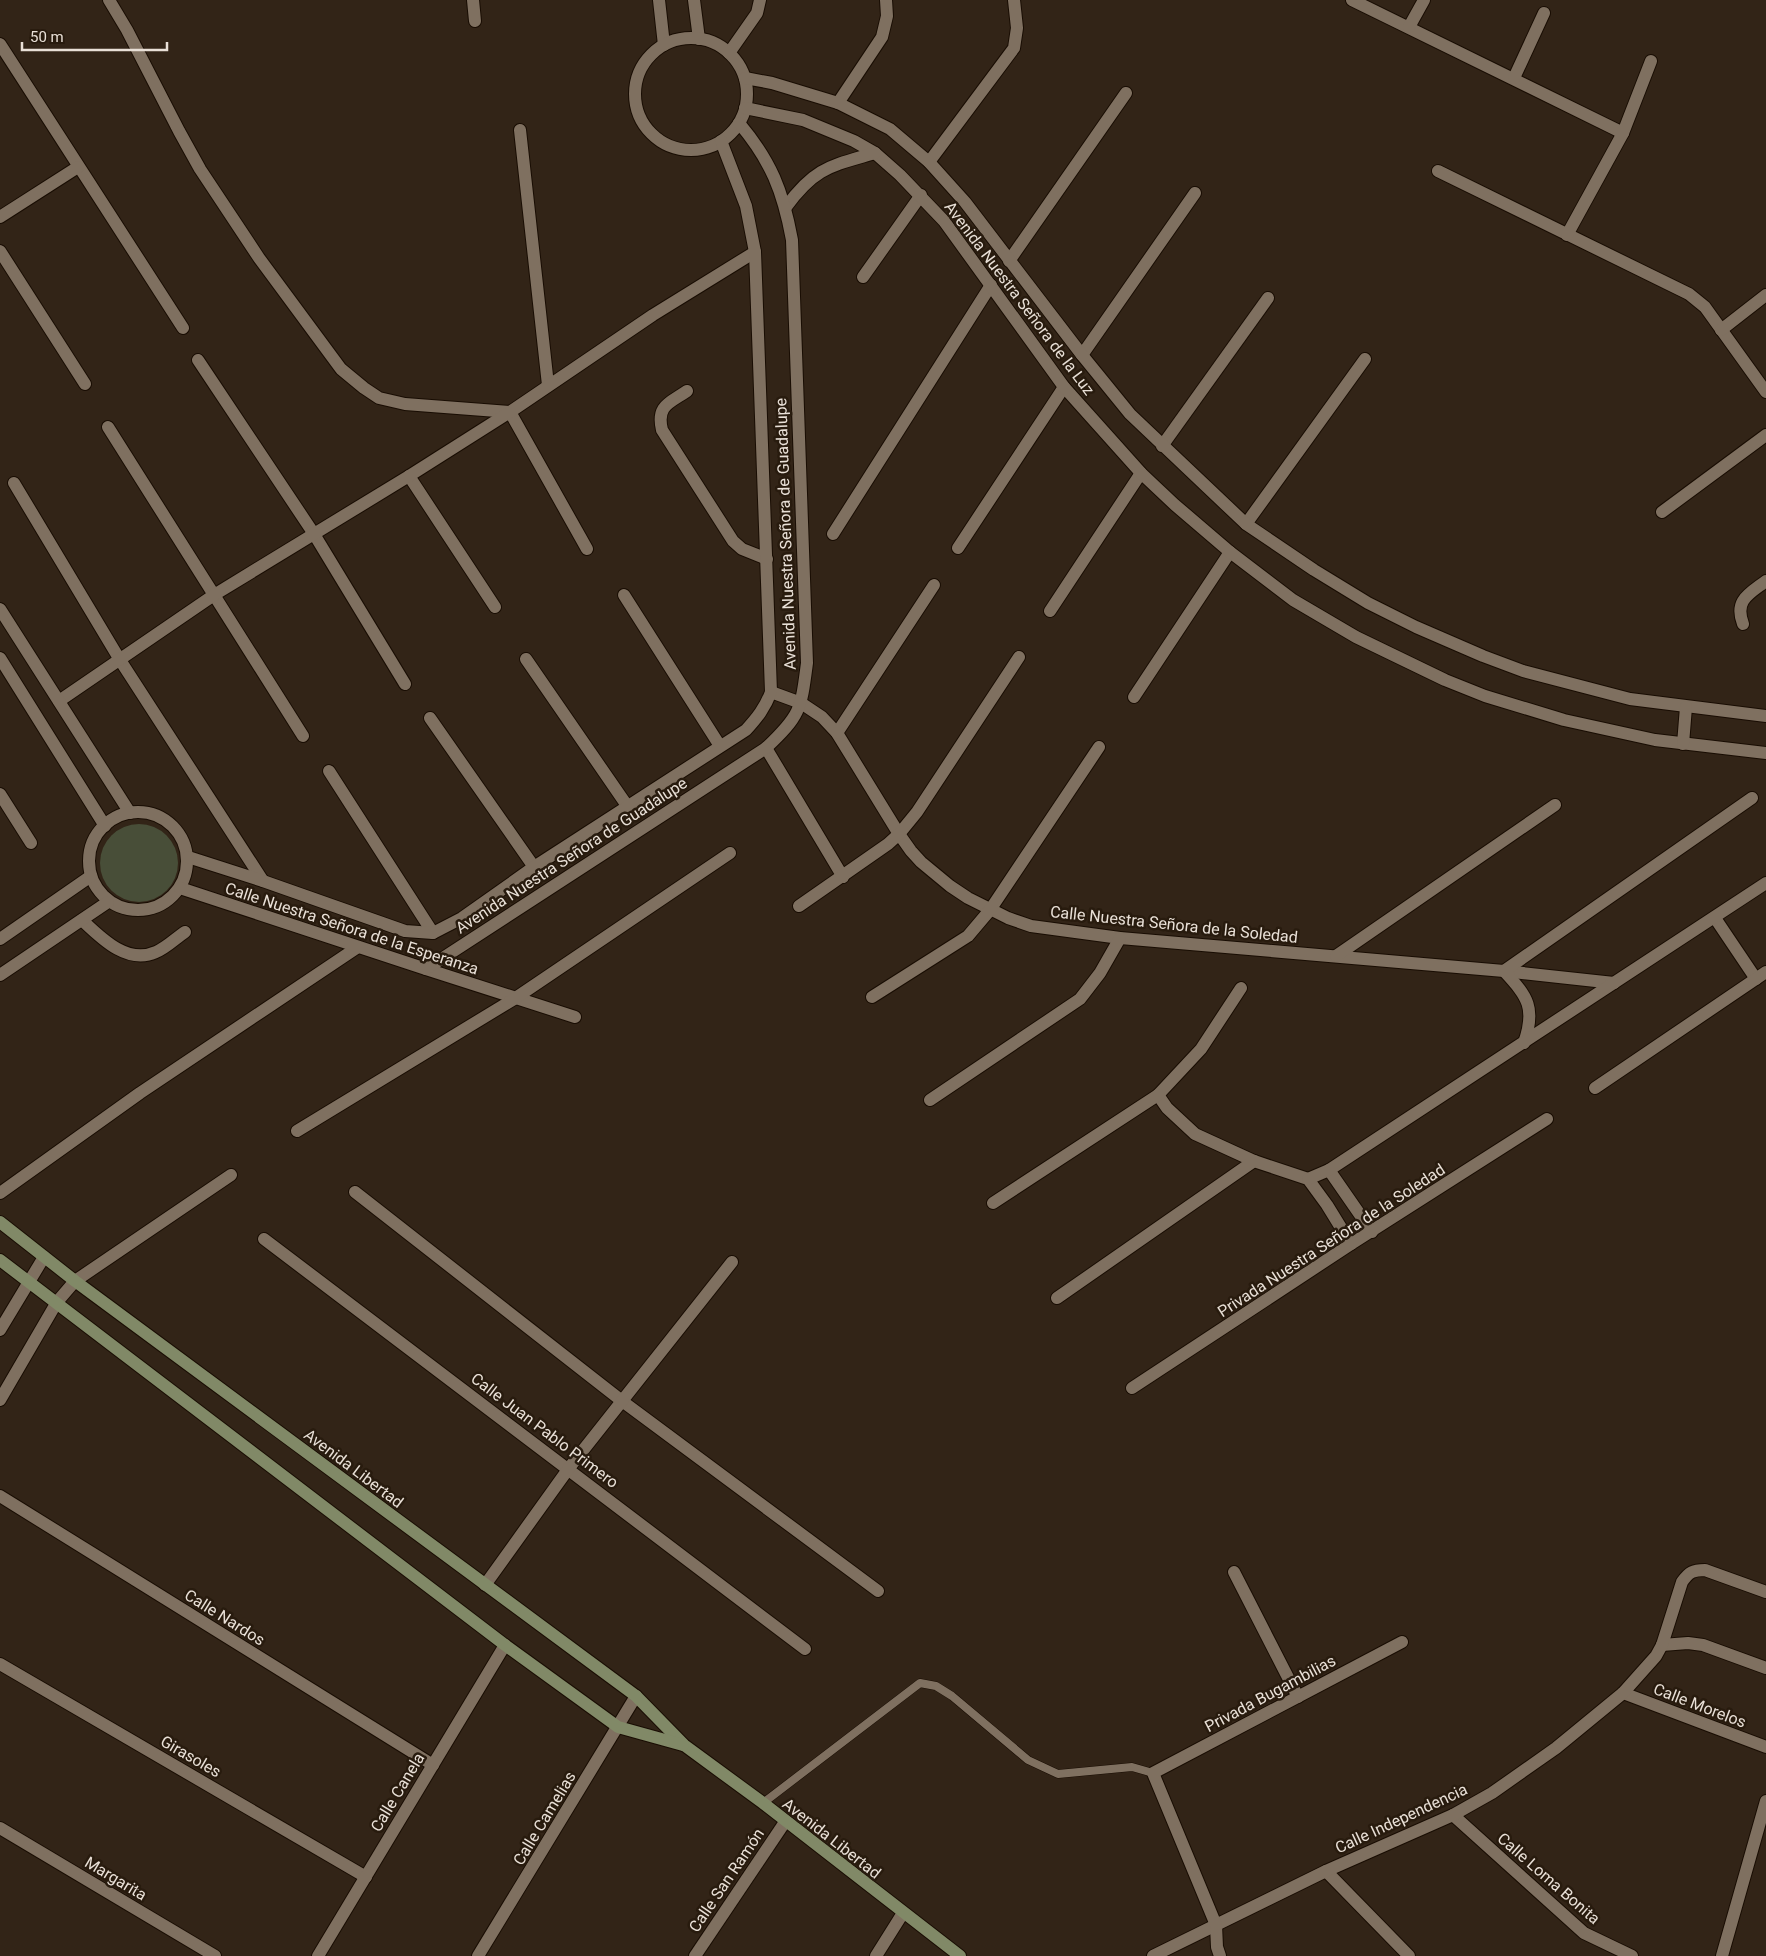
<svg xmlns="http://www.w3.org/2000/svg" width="1766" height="1956" font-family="Roboto,sans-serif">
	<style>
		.green { fill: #484e38 }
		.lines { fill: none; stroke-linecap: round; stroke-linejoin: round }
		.service-casing { stroke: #190d03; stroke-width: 9 }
		.minor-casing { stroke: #190d03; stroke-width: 14 }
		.tertiary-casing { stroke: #190d03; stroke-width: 14 }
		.secondary-casing { stroke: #190d03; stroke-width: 14 }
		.service { stroke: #7f7060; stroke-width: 8 }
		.minor { stroke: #7f7060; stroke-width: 12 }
		.tertiary { stroke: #7f7060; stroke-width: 12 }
		.secondary { stroke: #818967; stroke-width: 12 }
		.labels { text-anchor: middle; stroke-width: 5; stroke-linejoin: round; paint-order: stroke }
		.street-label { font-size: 16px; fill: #e9e0d7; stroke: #281b0e }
	</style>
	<rect width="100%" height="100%" fill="#322417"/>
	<circle class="green" cx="139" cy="863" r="39"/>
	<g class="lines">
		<g class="service-casing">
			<path id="service" d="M763,1803L920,1683L936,1686L952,1696L1028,1760L1058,1774L1132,1767L1153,1773"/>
		</g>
		<g class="minor-casing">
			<g id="minor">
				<path d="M109,0L127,30L179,131L200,169L259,258L341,369L364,388L379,398L405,404L510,412L587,549"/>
				<path d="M473,0L475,21"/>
				<path d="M1352,0L1623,133"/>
				<path d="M1409,27L1424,0"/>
				<path d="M0,44L183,328"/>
				<path d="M729,53L757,13L760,0"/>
				<path d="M1514,78L1544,13"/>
				<path d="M838,103L882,37L887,16L886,0"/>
				<path d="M520,130L548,385"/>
				<path d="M929,162L1014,48L1017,28L1014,0"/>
				<path d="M1438,171L1689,294L1705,307L1766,392"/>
				<path d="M0,217L78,167"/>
				<path d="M1567,235L1623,133L1651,61"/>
				<path d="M0,251L85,384"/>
				<path d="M1009,261L1126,93"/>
				<path d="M863,277L921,195"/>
				<path d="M1721,330L1766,295"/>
				<path d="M1082,355L1195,193"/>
				<path d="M198,360L314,534L405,684"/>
				<path d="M687,391C670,403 656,405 662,430L733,541L742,549L767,559"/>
				<path d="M108,427L303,736"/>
				<path d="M1162,446L1268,298"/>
				<path d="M409,476L495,607"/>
				<path d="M14,483L120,660L263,881"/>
				<path d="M1662,512L1766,435"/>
				<path d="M1246,524L1365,359"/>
				<path d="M833,534L991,285"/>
				<path d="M958,548L1064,387"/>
				<path d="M624,595L720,746"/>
				<path d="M1050,611L1141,473"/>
				<path d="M1743,624C1734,600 1749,594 1766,581"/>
				<path d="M526,659L628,807"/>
				<path d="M771,692L801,703L822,717L837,733L899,834L911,851L921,862L950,886L968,898L1008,918L1031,926L1120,938L1504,971L1614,983"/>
				<path d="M1134,697L1230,552"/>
				<path d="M59,701L214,595L409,476L510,412L653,315L755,252"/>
				<path d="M430,718L534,867"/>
				<path d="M837,733L934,585"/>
				<path d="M766,748L843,877"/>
				<path d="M329,771L433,933"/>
				<path d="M0,794L31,843"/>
				<path d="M799,906L888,844L899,834L917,812L1019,657"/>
				<path d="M1715,918L1756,979"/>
				<path d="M82,920C101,938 127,965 156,952C166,948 176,938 185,932"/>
				<path d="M1336,956L1555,805"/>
				<path d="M426,969L575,1017"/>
				<path d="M872,997L968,936L990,910L1099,747"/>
				<path d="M1524,1043C1536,1008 1528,997 1504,971L1752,798"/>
				<path d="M1595,1088L1766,972"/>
				<path d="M1158,1095L1167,1108L1195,1134L1254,1161L1308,1179L1327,1205L1351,1244"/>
				<path d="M930,1100L1080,999L1100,973L1120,938"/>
				<path d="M297,1131L514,999L730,853"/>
				<path d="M1329,1170L1372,1232"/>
				<path d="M1308,1179L1329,1170L1766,883"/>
				<path d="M355,1192L622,1401L878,1591"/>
				<path d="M0,1193L140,1093L358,947"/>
				<path d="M993,1203L1158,1095L1201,1049L1241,988"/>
				<path d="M264,1239L805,1649"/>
				<path d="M75,1281L231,1175"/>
				<path d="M1057,1298L1254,1161"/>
				<path d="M1132,1388L1351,1244L1547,1119"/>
				<path d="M0,1496L433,1765"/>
				<path d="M1234,1572L1298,1697"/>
				<path d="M485,1585L569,1468L732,1262"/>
				<path d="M1662,1645L1688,1643L1703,1645L1766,1668"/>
				<path d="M0,1664L366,1877"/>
				<path d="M1623,1693L1766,1747"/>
				<path d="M1453,1815L1584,1933L1632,1956"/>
				<path d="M0,1828L215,1956"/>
				<path d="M1326,1871L1409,1956"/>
				<path d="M318,1956L505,1645"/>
				<path d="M478,1956L636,1696"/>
				<path d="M695,1956L785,1822"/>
				<path d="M876,1956L903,1913"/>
				<path d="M1153,1956L1326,1871L1453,1815L1492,1793L1556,1748L1623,1693L1656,1656L1662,1645L1682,1582C1689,1572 1693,1570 1705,1570L1766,1592"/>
				<path d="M1220,1956L1217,1947L1216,1925L1153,1773L1402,1642"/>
				<path d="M1722,1956L1766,1801"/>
			</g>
		</g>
		<g class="tertiary-casing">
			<g id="tertiary">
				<path d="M659,0L664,45"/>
				<path d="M694,0L699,39"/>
				<circle cx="691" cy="94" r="56"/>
				<path d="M745,78L772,83L838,103L890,129L929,162L965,202L1082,355L1130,414L1246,524L1314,570L1368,603L1416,627L1483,656L1523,671L1630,699L1766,716"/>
				<path d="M745,108L803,120L854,141L875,153L900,175L944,221L1064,387L1141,473L1175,505L1230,552L1293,600L1356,637L1445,680L1485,696L1564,720L1655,740L1766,753"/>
				<path d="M786,207C815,167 831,166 875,153"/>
				<path d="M0,609L130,813"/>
				<path d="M0,658L105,826"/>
				<path d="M1683,744L1686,707"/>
				<circle cx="138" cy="861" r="49"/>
				<path d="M188,857L263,881L405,931L433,933L462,918L534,867L746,730C757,718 765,708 771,692L755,252L746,206L721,141"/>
				<path d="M180,888L426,969L766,748C801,715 801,709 807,663L792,240C783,191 771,161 739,123"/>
				<path d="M0,939L91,876"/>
				<path d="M0,975L108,902"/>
				<path d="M0,1330L44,1257"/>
				<path d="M0,1400L57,1302L75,1281"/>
			</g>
		</g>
		<g class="secondary-casing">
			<g id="secondary">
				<path d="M0,1222L75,1281L636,1696L684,1745L763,1803L960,1956"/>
				<path d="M0,1260L505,1645L618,1727L683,1745"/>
			</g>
		</g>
		<use href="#service" class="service"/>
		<use href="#minor" class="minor"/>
		<use href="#tertiary" class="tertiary"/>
		<use href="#secondary" class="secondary"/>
	</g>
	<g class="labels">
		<g class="street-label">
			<text transform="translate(1020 298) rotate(53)" y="6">Avenida Nuestra Señora de la Luz</text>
			<text transform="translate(785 534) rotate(-92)" y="6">Avenida Nuestra Señora de Guadalupe</text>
			<text transform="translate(571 855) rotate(-33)" y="6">Avenida Nuestra Señora de Guadalupe</text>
			<text transform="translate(1174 924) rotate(6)" y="6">Calle Nuestra Señora de la Soledad</text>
			<text transform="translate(352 928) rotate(18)" y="6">Calle Nuestra Señora de la Esperanza</text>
			<text transform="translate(1331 1240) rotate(-33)" y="6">Privada Nuestra Señora de la Soledad</text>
			<text transform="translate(545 1430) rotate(37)" y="6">Calle Juan Pablo Primero</text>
			<text transform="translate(354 1468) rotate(37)" y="6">Avenida Libertad</text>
			<text transform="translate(225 1617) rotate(32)" y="6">Calle Nardos</text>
			<text transform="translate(1270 1693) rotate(-28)" y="6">Privada Bugambilias</text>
			<text transform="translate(1700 1705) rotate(21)" y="6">Calle Morelos</text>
			<text transform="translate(191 1756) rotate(30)" y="6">Girasoles</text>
			<text transform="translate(397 1792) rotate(-59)" y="6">Calle Canela</text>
			<text transform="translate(544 1818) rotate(-59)" y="6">Calle Camelias</text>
			<text transform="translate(1401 1818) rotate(-25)" y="6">Calle Independencia</text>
			<text transform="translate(832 1838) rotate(38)" y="6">Avenida Libertad</text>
			<text transform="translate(116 1878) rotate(31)" y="6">Margarita</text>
			<text transform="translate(1549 1878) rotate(41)" y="6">Calle Loma Bonita</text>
			<text transform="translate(726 1880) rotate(-56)" y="6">Calle San Ramón</text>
		</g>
	</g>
	<path d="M22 42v8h145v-8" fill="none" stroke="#e9e0d7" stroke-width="2.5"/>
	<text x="30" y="42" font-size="15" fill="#e9e0d7" stroke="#281b0e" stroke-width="4" paint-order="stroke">50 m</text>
</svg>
